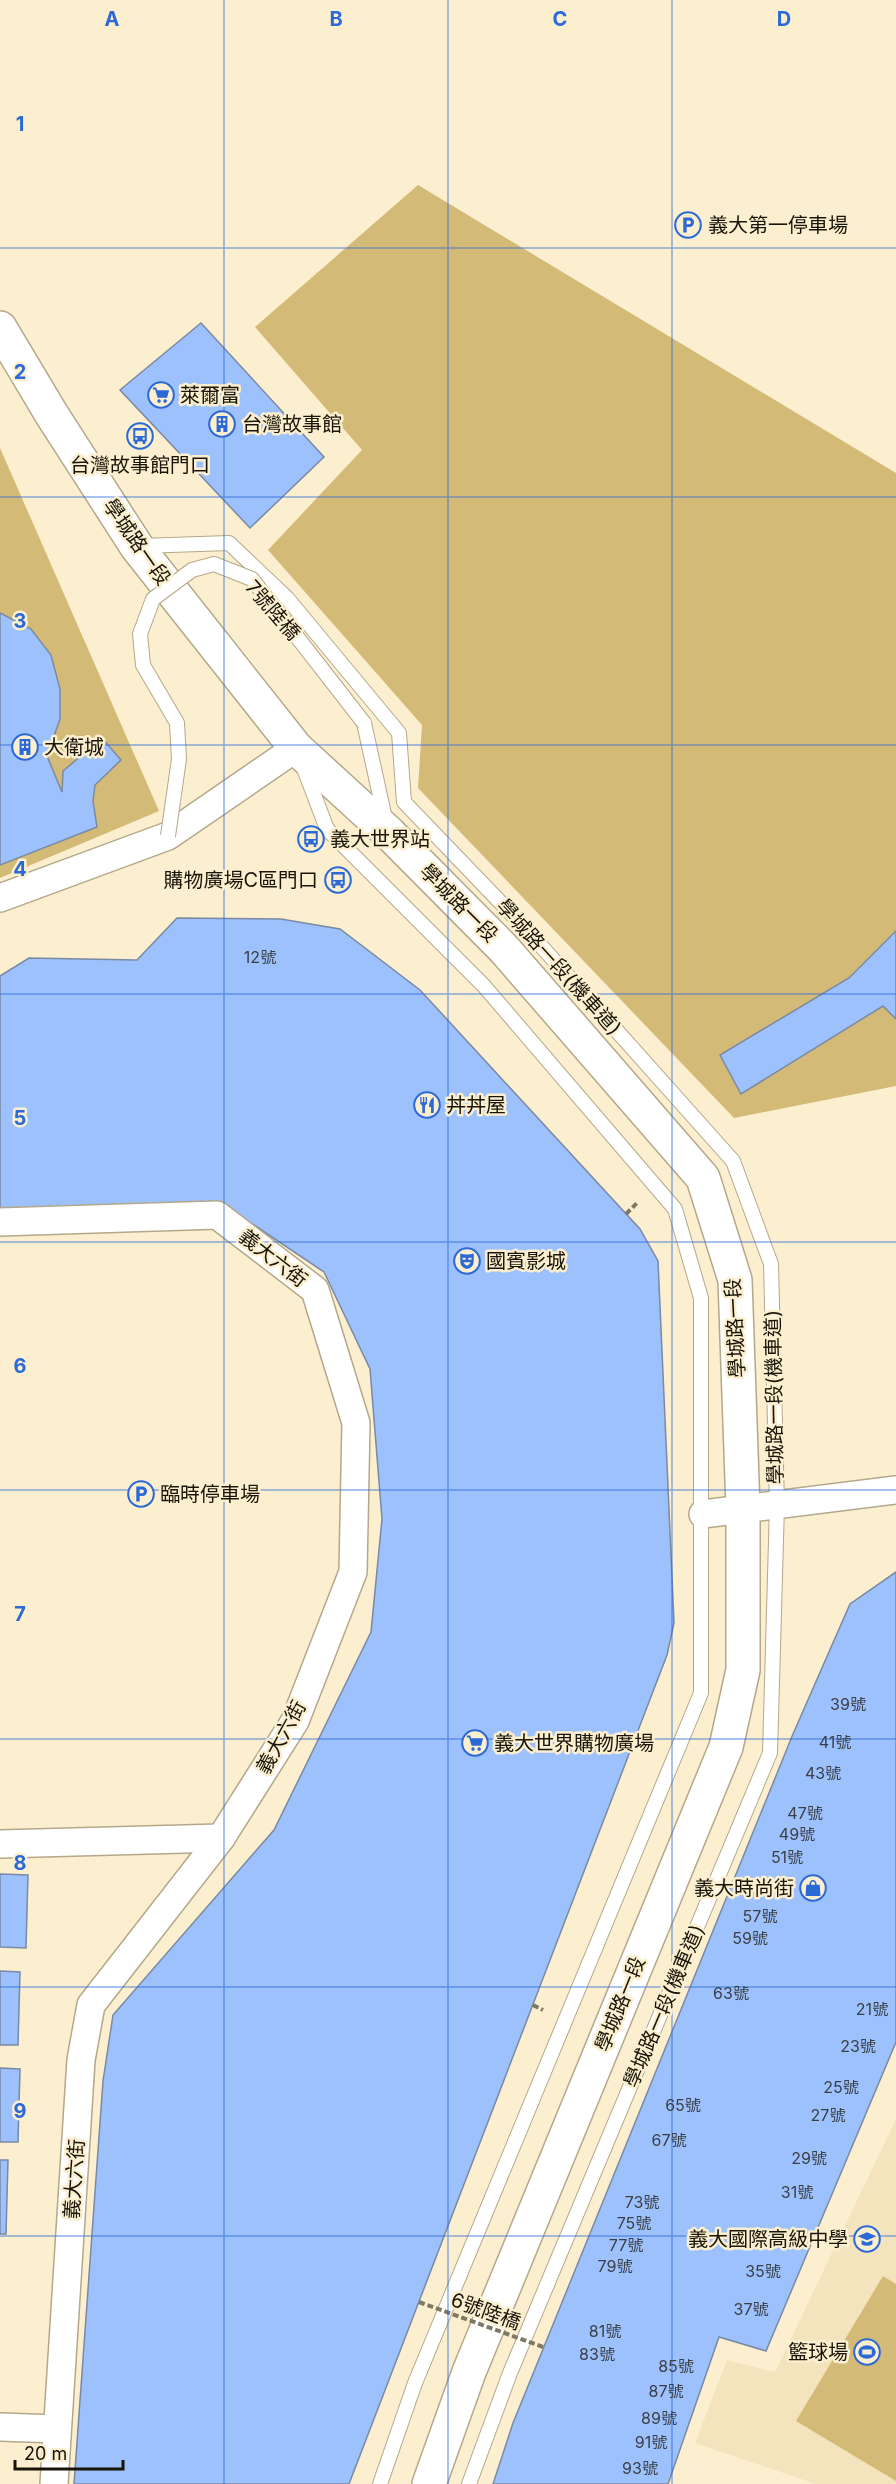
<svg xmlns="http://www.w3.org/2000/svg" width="896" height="2484" font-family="Inter,'Noto Sans TC',sans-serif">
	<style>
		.built { fill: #f3e4bd }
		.green { fill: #d4ba77 }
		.building { fill: #9dc1fd; stroke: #7a89a4; stroke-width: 1.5 }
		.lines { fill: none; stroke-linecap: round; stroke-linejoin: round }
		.service-casing { stroke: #b4a88a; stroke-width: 16 }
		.minor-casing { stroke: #b4a88a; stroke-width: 30 }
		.secondary-casing { stroke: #b4a88a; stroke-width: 36 }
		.path { stroke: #7f7863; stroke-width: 4; stroke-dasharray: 6 3; stroke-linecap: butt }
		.service { stroke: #fff; stroke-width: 14 }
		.minor { stroke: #fff; stroke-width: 27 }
		.secondary { stroke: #fff; stroke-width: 33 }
		.service-bridge-casing { stroke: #b4a88a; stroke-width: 16; stroke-linecap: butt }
		.path-bridge { stroke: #7f7863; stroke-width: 4; stroke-dasharray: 6 3; stroke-linecap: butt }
		.service-bridge { stroke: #fff; stroke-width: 14 }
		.grid { fill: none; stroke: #2b69d7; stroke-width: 1.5; stroke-opacity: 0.55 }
		.labels { text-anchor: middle; stroke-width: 5; stroke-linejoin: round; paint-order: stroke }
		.number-label { font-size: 16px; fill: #393f45 }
		.poi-label { font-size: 20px; fill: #181408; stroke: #fbefcf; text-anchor: start }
		.street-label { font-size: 20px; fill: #181408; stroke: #fbefcf }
		.grid-label { font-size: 20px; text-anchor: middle; font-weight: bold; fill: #2b69d7; stroke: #fbefcf; stroke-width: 5; stroke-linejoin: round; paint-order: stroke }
	</style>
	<rect width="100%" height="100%" fill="#fbefcf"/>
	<path class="built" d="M896,2119V2484H816L695,2443L727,2360L775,2372Z"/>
	<g class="green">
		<path d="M418,185L896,473V1086L734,1118L418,788L422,725L268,550L362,450L255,327Z"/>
		<path d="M0,448L159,811L0,878Z"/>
		<path d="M883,2276L896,2284V2481L796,2421Z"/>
	</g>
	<g class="building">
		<path d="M201,323L324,457L250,528L120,390Z"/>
		<path d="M0,613L31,629L51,655L60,689V719L47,756L62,792L63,771L102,738L121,760L95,785L93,801L97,827L0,865Z"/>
		<path d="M177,918L281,919L340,929L420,990L640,1229L658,1261L674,1623L667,1655L349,2484H74L103,2081L113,2015L274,1830L371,1632L382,1519L370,1369L324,1272L251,1223L0,1217V976L29,958L137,960Z"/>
		<path d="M896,931V1019L883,1006L741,1094L720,1055L849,978Z"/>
		<path d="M896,1572V2042L766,2351L719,2337L668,2484H493L513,2423L793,1734L850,1604Z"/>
		<path d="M0,1874L28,1875L26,1948L0,1947Z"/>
		<path d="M0,1971L20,1972L18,2045H0Z"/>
		<path d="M0,2068L20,2069L18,2142H0Z"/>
		<path d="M0,2160H8L6,2234H0Z"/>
	</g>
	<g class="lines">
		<g class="service-casing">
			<g id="service">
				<path d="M141,546L229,543L287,598L399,733L404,802L526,929L733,1161L771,1264L777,1505L770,1753L510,2373L469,2484"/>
				<path d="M364,723L386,823"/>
				<path d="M303,766L327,829L484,986L675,1209L701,1298V1693L415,2383L380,2484"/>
			</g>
		</g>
		<g class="minor-casing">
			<g id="minor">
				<path d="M0,898L168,836L296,748"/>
				<path d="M0,1222L217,1215L315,1290L356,1423L353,1572L295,1721L221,1838L91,2005L81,2060L54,2484"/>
				<path d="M703,1514L896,1490"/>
				<path d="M0,1844L221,1838"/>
				<path d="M0,2427L57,2429"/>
			</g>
		</g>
		<g class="secondary-casing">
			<path id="secondary" d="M0,328L52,415L137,547L296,748L389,833L504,949L703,1178L735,1280L743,1509V1670L726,1747L469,2372L429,2484"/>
		</g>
		<g class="path">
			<path d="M626,1214L638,1202"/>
			<path d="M533,2005L543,2010"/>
		</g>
		<use href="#service" class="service"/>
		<use href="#minor" class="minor"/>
		<use href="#secondary" class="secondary"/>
		<g class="service-bridge-casing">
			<path id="service-bridge" d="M168,836L179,759L177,723L143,665L140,634L153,599L192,570L214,564L252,579L364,723"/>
		</g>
		<path class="path-bridge" d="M419,2302L543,2347"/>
		<use href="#service-bridge" class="service-bridge"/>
	</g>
	<path class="grid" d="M224,0V2484M448,0V2484M672,0V2484M0,248H896M0,497H896M0,745H896M0,994H896M0,1242H896M0,1490H896M0,1739H896M0,1987H896M0,2236H896"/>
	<defs>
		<g id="parking-ring" transform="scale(1.35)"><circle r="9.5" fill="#fbefcf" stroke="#2b69d7" stroke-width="1.5"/><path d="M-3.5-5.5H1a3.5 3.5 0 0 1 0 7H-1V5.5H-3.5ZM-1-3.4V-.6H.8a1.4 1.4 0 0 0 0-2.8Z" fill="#2b69d7"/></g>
		<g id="supermarket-ring" transform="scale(1.35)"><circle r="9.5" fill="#fbefcf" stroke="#2b69d7" stroke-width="1.5"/><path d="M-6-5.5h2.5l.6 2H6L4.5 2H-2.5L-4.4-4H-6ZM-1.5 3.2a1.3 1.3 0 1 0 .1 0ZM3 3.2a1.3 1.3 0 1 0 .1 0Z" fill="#2b69d7"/></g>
		<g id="building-ring" transform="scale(1.35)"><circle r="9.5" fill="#fbefcf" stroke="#2b69d7" stroke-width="1.5"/><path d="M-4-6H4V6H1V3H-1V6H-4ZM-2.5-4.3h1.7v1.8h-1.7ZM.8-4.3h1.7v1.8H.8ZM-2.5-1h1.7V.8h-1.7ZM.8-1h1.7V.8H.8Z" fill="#2b69d7"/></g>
		<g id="bus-ring" transform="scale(1.35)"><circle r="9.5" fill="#fbefcf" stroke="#2b69d7" stroke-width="1.5"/><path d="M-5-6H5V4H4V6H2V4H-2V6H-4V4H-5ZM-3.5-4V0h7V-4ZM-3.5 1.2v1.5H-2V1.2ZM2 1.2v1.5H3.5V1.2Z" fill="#2b69d7"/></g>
		<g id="restaurant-ring" transform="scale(1.35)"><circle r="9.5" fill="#fbefcf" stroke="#2b69d7" stroke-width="1.5"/><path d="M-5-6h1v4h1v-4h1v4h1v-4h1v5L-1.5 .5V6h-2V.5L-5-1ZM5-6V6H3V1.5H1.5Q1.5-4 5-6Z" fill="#2b69d7"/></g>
		<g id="theatre-ring" transform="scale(1.35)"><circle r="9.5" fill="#fbefcf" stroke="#2b69d7" stroke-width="1.5"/><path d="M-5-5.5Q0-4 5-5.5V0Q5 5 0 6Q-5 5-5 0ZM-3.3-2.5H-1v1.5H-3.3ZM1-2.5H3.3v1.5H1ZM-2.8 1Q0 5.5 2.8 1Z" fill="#2b69d7"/></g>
		<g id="shop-ring" transform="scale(1.35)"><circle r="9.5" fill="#fbefcf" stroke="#2b69d7" stroke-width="1.5"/><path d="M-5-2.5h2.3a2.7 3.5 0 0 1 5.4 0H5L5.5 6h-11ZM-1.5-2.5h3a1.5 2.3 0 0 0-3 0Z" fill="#2b69d7"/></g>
		<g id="school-ring" transform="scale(1.35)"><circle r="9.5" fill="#fbefcf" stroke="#2b69d7" stroke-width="1.5"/><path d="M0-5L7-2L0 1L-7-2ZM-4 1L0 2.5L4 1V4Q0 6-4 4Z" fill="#2b69d7"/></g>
		<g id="stadium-ring" transform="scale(1.35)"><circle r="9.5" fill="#fbefcf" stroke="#2b69d7" stroke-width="1.5"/><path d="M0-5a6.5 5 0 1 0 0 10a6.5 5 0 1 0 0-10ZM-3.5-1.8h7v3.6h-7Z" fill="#2b69d7"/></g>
	</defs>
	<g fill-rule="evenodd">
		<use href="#parking-ring" x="688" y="225"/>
		<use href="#supermarket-ring" x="161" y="395"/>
		<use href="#building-ring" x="222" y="424"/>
		<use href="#bus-ring" x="140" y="436"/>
		<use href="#building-ring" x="25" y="747"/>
		<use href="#bus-ring" x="311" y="839"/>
		<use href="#bus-ring" x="338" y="880"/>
		<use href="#restaurant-ring" x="427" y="1105"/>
		<use href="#theatre-ring" x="467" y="1261"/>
		<use href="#parking-ring" x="141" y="1494"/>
		<use href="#supermarket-ring" x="475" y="1743"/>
		<use href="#shop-ring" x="813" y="1888"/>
		<use href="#school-ring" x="867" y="2239"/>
		<use href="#stadium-ring" x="867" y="2352"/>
	</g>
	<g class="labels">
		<g class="number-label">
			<text x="260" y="963">12號</text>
			<text x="848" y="1710">39號</text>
			<text x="835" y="1748">41號</text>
			<text x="823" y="1779">43號</text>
			<text x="805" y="1819">47號</text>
			<text x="797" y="1840">49號</text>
			<text x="787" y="1863">51號</text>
			<text x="760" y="1922">57號</text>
			<text x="750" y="1944">59號</text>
			<text x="731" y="1999">63號</text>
			<text x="872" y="2015">21號</text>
			<text x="858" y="2052">23號</text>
			<text x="841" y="2093">25號</text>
			<text x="683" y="2111">65號</text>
			<text x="828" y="2121">27號</text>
			<text x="669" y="2146">67號</text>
			<text x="809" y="2164">29號</text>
			<text x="797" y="2198">31號</text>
			<text x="642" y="2208">73號</text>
			<text x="634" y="2229">75號</text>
			<text x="626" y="2251">77號</text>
			<text x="615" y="2272">79號</text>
			<text x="763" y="2277">35號</text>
			<text x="751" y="2315">37號</text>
			<text x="605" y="2337">81號</text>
			<text x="597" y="2360">83號</text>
			<text x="676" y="2372">85號</text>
			<text x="666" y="2397">87號</text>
			<text x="659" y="2424">89號</text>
			<text x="651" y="2448">91號</text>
			<text x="640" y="2474">93號</text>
		</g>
		<g class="poi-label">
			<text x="708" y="232">義大第一停車場</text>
			<text x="180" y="402">萊爾富</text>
			<text x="242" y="431">台灣故事館</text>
			<text x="140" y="472" text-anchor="middle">台灣故事館門口</text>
			<text x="44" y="754">大衛城</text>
			<text x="330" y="846">義大世界站</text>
			<text x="318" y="887" text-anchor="end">購物廣場C區門口</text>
			<text x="446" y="1112">丼丼屋</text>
			<text x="486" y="1268">國賓影城</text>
			<text x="160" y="1501">臨時停車場</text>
			<text x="494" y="1750">義大世界購物廣場</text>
			<text x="794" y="1895" text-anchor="end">義大時尚街</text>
			<text x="848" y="2246" text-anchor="end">義大國際高級中學</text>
			<text x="848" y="2359" text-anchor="end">籃球場</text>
		</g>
		<g class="street-label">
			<text transform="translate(137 542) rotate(55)" y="7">學城路一段</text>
			<text transform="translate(273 610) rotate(49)" y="7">7號陸橋</text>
			<text transform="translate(459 903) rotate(45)" y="7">學城路一段</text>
			<text transform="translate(559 967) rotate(48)" y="7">學城路一段(機車道)</text>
			<text transform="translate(273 1258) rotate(38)" y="7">義大六街</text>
			<text transform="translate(735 1328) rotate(-93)" y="7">學城路一段</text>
			<text transform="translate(774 1397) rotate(-91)" y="7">學城路一段(機車道)</text>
			<text transform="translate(281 1737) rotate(-61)" y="7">義大六街</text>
			<text transform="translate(620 2004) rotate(-68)" y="7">學城路一段</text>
			<text transform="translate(664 2006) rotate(-67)" y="7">學城路一段(機車道)</text>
			<text transform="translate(74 2179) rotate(-86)" y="7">義大六街</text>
			<text transform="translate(486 2311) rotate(20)" y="7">6號陸橋</text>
		</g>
	</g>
	<g class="grid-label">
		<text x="112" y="26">A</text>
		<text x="336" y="26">B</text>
		<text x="560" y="26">C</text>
		<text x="784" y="26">D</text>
		<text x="20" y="131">1</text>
		<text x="20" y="379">2</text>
		<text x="20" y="628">3</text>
		<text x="20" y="876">4</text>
		<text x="20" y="1125">5</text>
		<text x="20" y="1373">6</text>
		<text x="20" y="1621">7</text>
		<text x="20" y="1870">8</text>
		<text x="20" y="2118">9</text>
	</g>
	<path d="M15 2460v9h108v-9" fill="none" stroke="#181408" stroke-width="3"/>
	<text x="24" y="2460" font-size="18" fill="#181408" stroke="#fbefcf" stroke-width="4.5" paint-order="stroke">20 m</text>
</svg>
